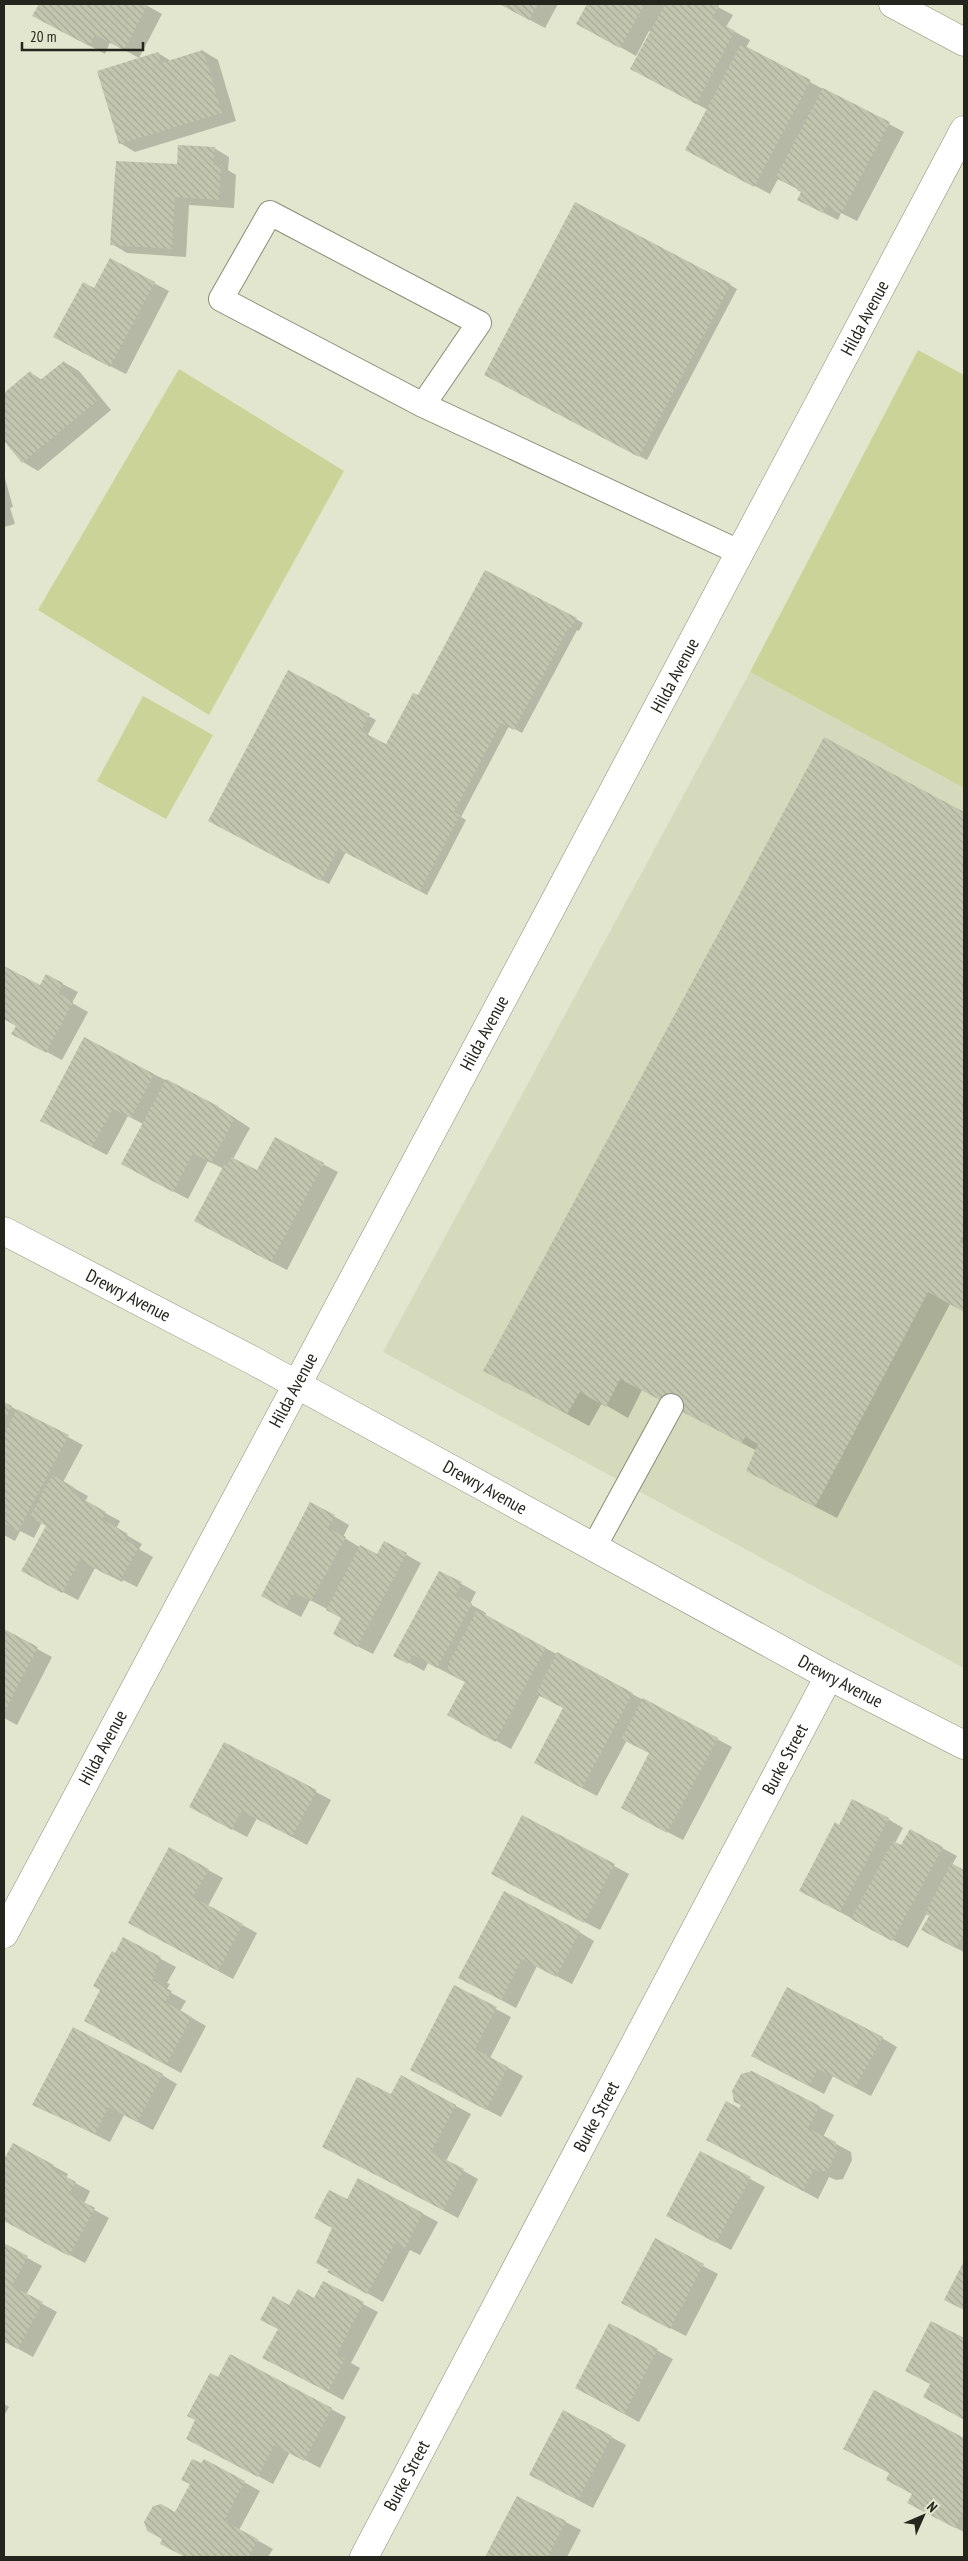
<svg xmlns="http://www.w3.org/2000/svg" width="968" height="2561" font-family="'PT Sans Narrow',sans-serif">
	<style>
		.built { fill: #d5dabc }
		.green { fill: #ccd398 }
		.shadow { fill: #0003 }
		.building { fill: url(#building-back-hatch) }
		.lines { fill: none; stroke-linecap: round; stroke-linejoin: round }
		.lane-casing { stroke: #8a8d77; stroke-width: 26 }
		.street-casing { stroke: #8a8d77; stroke-width: 29 }
		.secondary-casing { stroke: #8a8d77; stroke-width: 29 }
		.lane { stroke: #fff; stroke-width: 24 }
		.street { stroke: #fff; stroke-width: 28 }
		.secondary { stroke: #fff; stroke-width: 28 }
		.labels { text-anchor: middle; stroke-width: 4; stroke-linejoin: round; paint-order: stroke }
		.street-label { font-size: 18px; fill: #24251c; stroke: #e2e6ce }
	</style>
	<defs>
		<pattern id="building-back-hatch" width="6" height="6" patternUnits="userSpaceOnUse" patternTransform="scale(1.25)"><rect width="6" height="6" fill="#c3c6af"/><path d="M-1 5l2 2M0 0l6 6M5-1l2 2" fill="none" stroke="#a7aa96"/></pattern>
	</defs>
	<rect width="100%" height="100%" fill="#e2e6ce"/>
	<path class="built" d="M750,672L964,788V1668L383,1352Z"/>
	<g class="green">
		<path d="M918,350L964,375V788L750,672Z"/>
		<path d="M179,369L344,471L209,715L38,610Z"/>
		<path d="M143,696L213,735L166,819L97,781Z"/>
	</g>
	<g class="shadow">
		<path d="M40,4H144L162,14L139,58L110,42L105,54L49,24L34,15Z"/>
		<path d="M500,4H558L545,28Z"/>
		<path d="M588,4H712L733,15L726,27L750,40L746,48L904,132L857,221L841,213L838,220L814,208L803,192L778,179L770,194L702,158L708,110L646,77L651,32L649,31L636,56L578,23Z"/>
		<path d="M203,51L218,60L236,121L135,152L120,143L158,53L171,61Z"/>
		<path d="M214,148L229,157L228,170L236,175L234,208L189,205L186,257L127,253L112,244L178,165Z"/>
		<path d="M110,260L169,291L126,374L70,346L94,289Z"/>
		<path d="M730,285L737,289L647,460L493,378Z"/>
		<path d="M64,362L79,371L111,410L38,471L23,462L4,439V395L31,373L42,380Z"/>
		<path d="M4,475L13,507L10,508L15,524L4,527Z"/>
		<path d="M576,619L583,623L579,631L577,630L522,733L509,726L461,817L466,820L427,895L346,852L329,884L216,824L288,672L376,720L367,736L386,746L419,697Z"/>
		<path d="M825,739L964,814V1311L950,1304L837,1518L769,1483L757,1451L642,1390L628,1418L602,1403L589,1426L505,1381Z"/>
		<path d="M4,967L41,986L47,976L78,992L72,1003L88,1012L62,1060L28,1042L17,1026L4,1019Z"/>
		<path d="M85,1039L218,1107L250,1128L233,1159L257,1172L275,1139L338,1172L287,1270L211,1230L224,1169L208,1161L188,1199L137,1172L143,1124L128,1116L107,1155L57,1129Z"/>
		<path d="M4,1403L83,1445L63,1482L88,1496L85,1502L120,1521L116,1529L142,1544L139,1549L153,1557L137,1587L123,1580L122,1582L95,1568L78,1600L38,1579L47,1525L42,1522L34,1538L20,1531L15,1541L4,1535Z"/>
		<path d="M311,1503L349,1525L343,1537L361,1548L378,1556L385,1543L421,1563L373,1654L349,1642L343,1618L327,1609L310,1600L301,1617L277,1604Z"/>
		<path d="M440,1572L476,1592L470,1604L486,1613L485,1616L732,1747L683,1840L637,1816L651,1753L627,1740L597,1796L550,1771L565,1708L540,1695L511,1749L464,1723L467,1683L428,1663L424,1671L395,1655Z"/>
		<path d="M4,1631L52,1657L17,1725L4,1718Z"/>
		<path d="M316,1792L331,1800L307,1845L257,1818L247,1837L206,1815Z"/>
		<path d="M523,1817L629,1874L600,1930L508,1882Z"/>
		<path d="M888,1819L903,1828L895,1843L902,1847L942,1848L957,1856L952,1865L964,1871V1952L938,1939L931,1915L927,1913L908,1948L800,1891L840,1826Z"/>
		<path d="M208,1870L223,1878L208,1906L257,1933L233,1979L144,1931Z"/>
		<path d="M579,1932L594,1941L572,1984L537,1966L516,2008L459,1977Z"/>
		<path d="M123,1939L176,1967L167,1983L170,1984L166,1990L186,2001L180,2011L206,2026L181,2073L100,2029L102,1990Z"/>
		<path d="M496,2009L511,2017L490,2058L523,2076L501,2117L426,2078Z"/>
		<path d="M882,2038L897,2047L871,2096L833,2076L824,2094L767,2064Z"/>
		<path d="M162,2075L177,2084L153,2130L124,2115L110,2142L34,2104Z"/>
		<path d="M401,2077L471,2114L446,2161L478,2179L458,2218L339,2155L391,2096Z"/>
		<path d="M819,2107L834,2115L823,2137L851,2152L852,2160L843,2179L836,2180L829,2177L818,2199L723,2148L740,2109Z"/>
		<path d="M13,2144L68,2174L66,2178L90,2191L84,2204L109,2218L85,2263L4,2220V2162Z"/>
		<path d="M701,2152L765,2187L731,2250L682,2224Z"/>
		<path d="M358,2179L438,2222L420,2255L410,2250L383,2302L344,2280L347,2200Z"/>
		<path d="M655,2240L718,2274L686,2336L637,2311Z"/>
		<path d="M4,2245L42,2266L26,2295L57,2312L33,2357L4,2341Z"/>
		<path d="M323,2283L378,2312L351,2363L360,2368L343,2400L279,2366L290,2307L315,2300Z"/>
		<path d="M932,2322L964,2338V2419L940,2405L932,2384Z"/>
		<path d="M609,2325L673,2359L639,2422L591,2396Z"/>
		<path d="M219,2379L331,2409L346,2417L320,2468L290,2452L273,2484L202,2447Z"/>
		<path d="M875,2392L964,2439V2532L923,2511L913,2494L891,2473Z"/>
		<path d="M4,2404L9,2407L4,2416Z"/>
		<path d="M564,2412L626,2445L593,2508L545,2483Z"/>
		<path d="M204,2460L260,2491L239,2530L273,2549L268,2557H187L161,2543Z"/>
		<path d="M517,2497L581,2530L567,2557H486Z"/>
	</g>
	<g class="building">
		<path d="M39,4H148L124,50L95,35L89,46L32,16Z"/>
		<path d="M499,4H538L529,20Z"/>
		<path d="M587,4H645L620,48L576,24Z"/>
		<path d="M665,4H715L719,6L712,18L735,31L696,104L630,69Z"/>
		<path d="M741,44L811,80L754,187L685,150Z"/>
		<path d="M203,50L222,113L119,144L97,71L158,52L161,63Z"/>
		<path d="M823,88L890,122L841,214L826,206L823,213L797,200L801,192L797,190L799,188L775,178Z"/>
		<path d="M178,145L215,147L213,165H221L219,200L175,197L172,249L110,245L116,161L177,164Z"/>
		<path d="M575,202L731,284L639,457L484,375Z"/>
		<path d="M110,258L155,282L110,367L53,337L83,282L94,288Z"/>
		<path d="M64,361L97,401L22,463L4,441V393L30,371L39,381Z"/>
		<path d="M485,570L577,618L571,628L569,627L514,730L501,723L454,812L460,815L420,891L338,849L321,881L208,821L288,670L370,714L361,731L386,744L413,693L418,695Z"/>
		<path d="M824,737L964,812V1233L960,1242L964,1245V1312L928,1292L815,1507L746,1471L758,1444L745,1437L742,1443L620,1379L606,1407L580,1392L567,1414L483,1371Z"/>
		<path d="M4,966L40,985L46,974L63,983L58,993L73,1002L46,1053L11,1034L16,1026L4,1019Z"/>
		<path d="M84,1037L154,1074L131,1118L113,1109L92,1147L40,1121Z"/>
		<path d="M166,1079L218,1106L217,1108L235,1118L211,1163L193,1153L173,1192L121,1164Z"/>
		<path d="M275,1137L324,1163L271,1262L194,1221L224,1165L227,1166L231,1157L257,1170Z"/>
		<path d="M4,1402L12,1406L4,1421Z"/>
		<path d="M17,1409L69,1435L18,1531L4,1523V1434Z"/>
		<path d="M52,1475L74,1487L71,1492L106,1512L102,1519L128,1534L125,1540L139,1547L121,1579L108,1572L107,1575L80,1560L62,1593L21,1571L46,1526L30,1517Z"/>
		<path d="M310,1502L335,1515L328,1528L346,1537L311,1601L294,1593L285,1609L261,1596Z"/>
		<path d="M384,1541L407,1553L357,1647L333,1634L341,1618L326,1610L360,1545L377,1554Z"/>
		<path d="M439,1571L462,1582L456,1595L472,1604L437,1668L413,1655L408,1664L393,1656Z"/>
		<path d="M477,1610L546,1648L495,1742L447,1715L465,1682L446,1672L449,1665L448,1664Z"/>
		<path d="M4,1629L38,1647L4,1713Z"/>
		<path d="M557,1652L633,1693L582,1788L534,1763L563,1708L536,1694Z"/>
		<path d="M643,1698L718,1738L667,1833L621,1808L649,1753L621,1739Z"/>
		<path d="M224,1742L317,1790L292,1837L241,1811L232,1830L189,1807Z"/>
		<path d="M852,1799L889,1818L840,1912L799,1891L835,1822L839,1825Z"/>
		<path d="M522,1815L615,1864L584,1923L491,1874Z"/>
		<path d="M910,1829L943,1847L892,1941L851,1919L893,1841L901,1845Z"/>
		<path d="M169,1847L209,1869L193,1897L243,1924L218,1971L128,1923Z"/>
		<path d="M951,1863L964,1870V1933L956,1948L921,1930L929,1916L925,1914Z"/>
		<path d="M504,1891L580,1931L556,1977L522,1959L501,2000L458,1978Z"/>
		<path d="M123,1937L161,1957L153,1974H156L152,1980L172,1991L165,2002L192,2017L166,2065L84,2021L100,1990L93,1986L112,1951L115,1953Z"/>
		<path d="M454,1985L497,2007L475,2049L508,2067L486,2110L410,2070Z"/>
		<path d="M787,1987L883,2037L855,2088L818,2069L809,2086L751,2056Z"/>
		<path d="M73,2027L163,2074L137,2122L108,2107L95,2134L32,2105Z"/>
		<path d="M752,2071L820,2106L808,2128L836,2142L837,2151L828,2170L820,2172L814,2169L803,2191L706,2140L726,2101L739,2108L741,2105L734,2102L732,2091L741,2074Z"/>
		<path d="M401,2075L456,2105L431,2152L464,2169L443,2210L322,2147L357,2077L391,2094Z"/>
		<path d="M13,2143L54,2165L52,2169L76,2182L69,2194L95,2208L69,2256L4,2221V2159Z"/>
		<path d="M700,2151L751,2177L716,2243L666,2216Z"/>
		<path d="M358,2178L423,2213L405,2248L395,2243L367,2294L327,2272L329,2270L316,2263L332,2228L314,2218L329,2190L347,2199Z"/>
		<path d="M655,2238L704,2264L670,2329L621,2303Z"/>
		<path d="M4,2243L28,2256L12,2286L43,2302L18,2349L4,2342Z"/>
		<path d="M964,2261V2310L944,2300Z"/>
		<path d="M323,2281L364,2302L337,2354L345,2359L328,2392L262,2358L278,2329L260,2320L273,2296L289,2305L298,2289L314,2298Z"/>
		<path d="M931,2321L964,2338V2420L923,2397L930,2384L905,2371Z"/>
		<path d="M609,2323L658,2349L624,2414L575,2388Z"/>
		<path d="M230,2354L332,2408L304,2461L274,2445L258,2477L186,2439L195,2420L187,2416L210,2373L218,2377Z"/>
		<path d="M874,2390L964,2438V2510L955,2528L907,2503L912,2494L886,2480L889,2473L843,2449Z"/>
		<path d="M563,2410L612,2436L578,2500L529,2475Z"/>
		<path d="M192,2459L201,2463L204,2459L245,2481L224,2521L258,2539L249,2557H185L160,2544L162,2539L147,2531L144,2522L153,2506L161,2504L175,2512L190,2484L181,2480Z"/>
		<path d="M517,2496L566,2521L548,2557H485Z"/>
	</g>
	<g class="lines">
		<g class="lane-casing">
			<g id="lane">
				<path d="M423,405L479,323L270,213L221,299L423,405L741,553"/>
				<path d="M594,1547L671,1406"/>
			</g>
		</g>
		<g class="street-casing">
			<g id="street">
				<path d="M893,4L964,42"/>
				<path id="s1" d="M364,2557L829,1676"/>
			</g>
		</g>
		<g class="secondary-casing">
			<g id="secondary">
				<path id="s2" d="M4,1231L252,1360L829,1676L964,1745"/>
				<path id="s3" d="M4,1934C323,1332 647,733 964,130"/>
			</g>
		</g>
		<use href="#lane" class="lane"/>
		<use href="#street" class="street"/>
		<use href="#secondary" class="secondary"/>
	</g>
	<g class="labels">
		<g class="street-label">
			<text dy="6" stroke="none"><textPath href="#s3" startOffset="1831">Hilda Avenue</textPath></text>
			<text dy="6" stroke="none"><textPath href="#s3" startOffset="1426">Hilda Avenue</textPath></text>
			<text dy="6" stroke="none"><textPath href="#s3" startOffset="1021">Hilda Avenue</textPath></text>
			<text dy="6" stroke="none"><textPath href="#s2" startOffset="140">Drewry Avenue</textPath></text>
			<text dy="6" stroke="none"><textPath href="#s3" startOffset="616">Hilda Avenue</textPath></text>
			<text dy="6" stroke="none"><textPath href="#s2" startOffset="545">Drewry Avenue</textPath></text>
			<text dy="6" stroke="none"><textPath href="#s2" startOffset="950">Drewry Avenue</textPath></text>
			<text dy="6" stroke="none"><textPath href="#s3" startOffset="211">Hilda Avenue</textPath></text>
			<text dy="6" stroke="none"><textPath href="#s1" startOffset="902">Burke Street</textPath></text>
			<text dy="6" stroke="none"><textPath href="#s1" startOffset="498">Burke Street</textPath></text>
			<text dy="6" stroke="none"><textPath href="#s1" startOffset="92">Burke Street</textPath></text>
		</g>
	</g>
	<rect width="968" height="2561" fill="none" stroke="#24251c" stroke-width="10"/>
	<g transform="translate(923 2516) rotate(45)" stroke="#e2e6ce" stroke-width="4" paint-order="stroke">
	<path d="M0-4L9 19L0 12L-9 19Z" fill="#24251c"/>
	<text y="-8" font-size="14" font-weight="bold" text-anchor="middle" fill="#24251c">N</text>
	</g>
	<path d="M22 42v8h121v-8" fill="none" stroke="#24251c" stroke-width="2.5"/>
	<text x="30" y="42" font-size="15" fill="#24251c" stroke="#e2e6ce" stroke-width="4" paint-order="stroke">20 m</text>
</svg>
